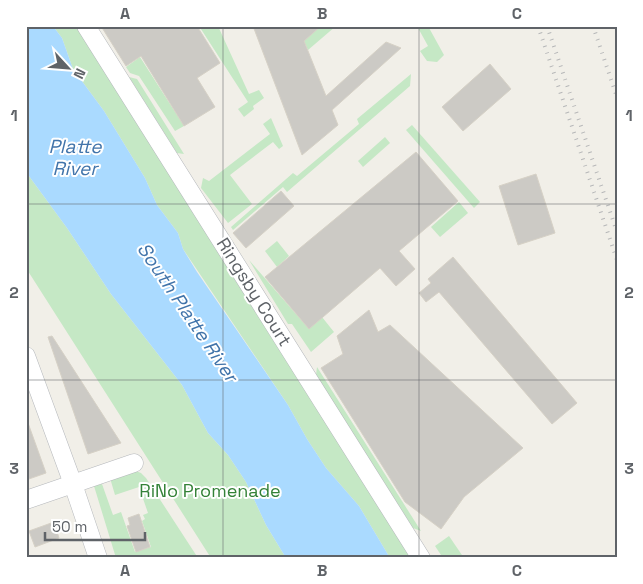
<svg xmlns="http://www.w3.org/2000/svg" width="643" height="584" font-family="'Space Grotesk',sans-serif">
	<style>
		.green { fill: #c5e8c5 }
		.water { fill: #aadaff }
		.building { fill: #cccac5; stroke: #d6d1c6 }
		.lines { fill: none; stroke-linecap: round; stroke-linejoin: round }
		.minor-casing { stroke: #b5b8bc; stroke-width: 19 }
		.minor { stroke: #fff; stroke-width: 18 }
		.rail { stroke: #b6b7b8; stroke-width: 4; stroke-dasharray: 1 6; stroke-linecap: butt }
		.grid { fill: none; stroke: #5f6368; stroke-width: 1; stroke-opacity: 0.55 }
		.labels { text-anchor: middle; stroke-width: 4; stroke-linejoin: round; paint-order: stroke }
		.street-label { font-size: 18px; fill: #5f6368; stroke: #fff }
		.park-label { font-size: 18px; fill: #348238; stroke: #fff }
		.water-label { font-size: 19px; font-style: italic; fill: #4174aa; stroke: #fff }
		.neatline { fill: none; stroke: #5f6368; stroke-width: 2 }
		.grid-label { font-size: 16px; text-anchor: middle; font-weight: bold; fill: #5f6368 }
	</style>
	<rect width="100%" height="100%" fill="#f1efe8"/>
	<g class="green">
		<path d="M53,26H77L413,558H390L359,506L326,468L307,439L288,405L183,249L178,233L157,205L145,178L104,111L73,69L62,38Z"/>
		<path d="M199,26H218L249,94L259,90L264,98L253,106L254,109L244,117L238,109L248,102Z"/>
		<path d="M321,26H336L308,50L304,41Z"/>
		<path d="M417,26H428L444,55L437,62L427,61L420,51L428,46Z"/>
		<path d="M140,57L184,126L175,131L139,76L130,73L126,67Z"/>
		<path d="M411,74L410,86L287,192L283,187L233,230L231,227L293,173L297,176L359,124L357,119Z"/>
		<path d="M129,77L137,79L184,154L177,153Z"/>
		<path d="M271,118L283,146L279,149L273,142L230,175L252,204L228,223L201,188L203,178L209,181L270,134L263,124Z"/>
		<path d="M412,125L480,202L474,208L406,130Z"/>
		<path d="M385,137L390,143L363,167L358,161Z"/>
		<path d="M26,172L67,228L111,294L182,385L208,433L228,455L246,482L266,525L286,558H211L26,268Z"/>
		<path d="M459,202L468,213L440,237L431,227Z"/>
		<path d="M277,241L289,256L277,267L265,251Z"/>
		<path d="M249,260L309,329L322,317L334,332L311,352L292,324H288Z"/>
		<path d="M317,367L421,531L413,528L316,375Z"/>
		<path d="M133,470L141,473L146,478L198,558H116L94,486L102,484L113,515L121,512L135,552L151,547L142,521L145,519L143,515L148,513L139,487L115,495L110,478Z"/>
		<path d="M449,536L464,558H443L435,546Z"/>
	</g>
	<path class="water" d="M26,26H53L62,38L73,69L104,111L145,178L157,205L178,233L183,249L197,272L288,405L307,439L326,468L359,506L390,558H286L266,525L246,482L228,455L208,433L182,385L111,294L67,228L26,172Z"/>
	<g class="building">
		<path d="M101,26H197L220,63L197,78L215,107L184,126L141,56L126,66Z"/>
		<path d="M253,26H321L304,41L326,96L386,42L401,48L332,110L338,125L302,155Z"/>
		<path d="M490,64L511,89L463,131L442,107Z"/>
		<path d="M416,152L458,201L399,251L415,269L396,286L380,268L309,329L265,277Z"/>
		<path d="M536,174L555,233L518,245L499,186Z"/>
		<path d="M281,191L294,206L246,248L233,233Z"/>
		<path d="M453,257L577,403L552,424L439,292L426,302L419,293L431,283L428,279Z"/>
		<path d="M369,310L378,332L390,325L523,448L464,497L441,529L405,502L321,368L343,354L337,336Z"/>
		<path d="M52,336L121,443L88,454L48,337Z"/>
		<path d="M26,423H28L46,473L26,480Z"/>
		<path d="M139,514L150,547L136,552L127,526L130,525L128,518Z"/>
		<path d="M54,522L59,538L35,547L29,531Z"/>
	</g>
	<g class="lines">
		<g class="minor-casing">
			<g id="minor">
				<path d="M86,26L421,558"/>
				<path d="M26,356L73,484L98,558"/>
				<path d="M26,500L134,463"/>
			</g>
		</g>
		<use href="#minor" class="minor"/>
		<g class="rail">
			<path d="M538,26L617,260"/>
			<path d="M547,26L617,232"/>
			<path d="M593,26L617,97"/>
		</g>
	</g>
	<path class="grid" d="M223,26V558M419,26V558M26,204H617M26,380H617"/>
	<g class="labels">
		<g class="street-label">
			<text transform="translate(254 292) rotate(58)" y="6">Ringsby Court</text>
		</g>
		<g class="park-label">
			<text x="210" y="497">RiNo Promenade</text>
		</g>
		<g class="water-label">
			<text x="75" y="153">Platte<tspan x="75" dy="22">River</tspan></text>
			<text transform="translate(188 312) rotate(56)" y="7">South Platte River</text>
		</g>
	</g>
	<rect width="643" height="584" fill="none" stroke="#ffffff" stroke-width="55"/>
	<g transform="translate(68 68) rotate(116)" stroke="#ffffff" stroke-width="4" paint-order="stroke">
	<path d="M0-4L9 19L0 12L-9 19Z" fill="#5f6368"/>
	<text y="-8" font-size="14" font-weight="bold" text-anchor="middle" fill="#5f6368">N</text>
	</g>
	<path d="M45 532v8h100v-8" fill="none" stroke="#5f6368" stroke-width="2.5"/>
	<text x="52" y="532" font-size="15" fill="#5f6368" stroke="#ffffff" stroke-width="4" paint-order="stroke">50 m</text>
	<rect x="28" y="28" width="588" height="528" class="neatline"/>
	<g class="grid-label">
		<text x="125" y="19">A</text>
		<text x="322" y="19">B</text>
		<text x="517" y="19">C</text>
		<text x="14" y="121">1</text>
		<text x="629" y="121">1</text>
		<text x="14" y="298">2</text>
		<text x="629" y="298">2</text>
		<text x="14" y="474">3</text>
		<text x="629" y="474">3</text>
		<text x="125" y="576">A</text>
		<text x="322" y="576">B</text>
		<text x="517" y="576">C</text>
	</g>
</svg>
